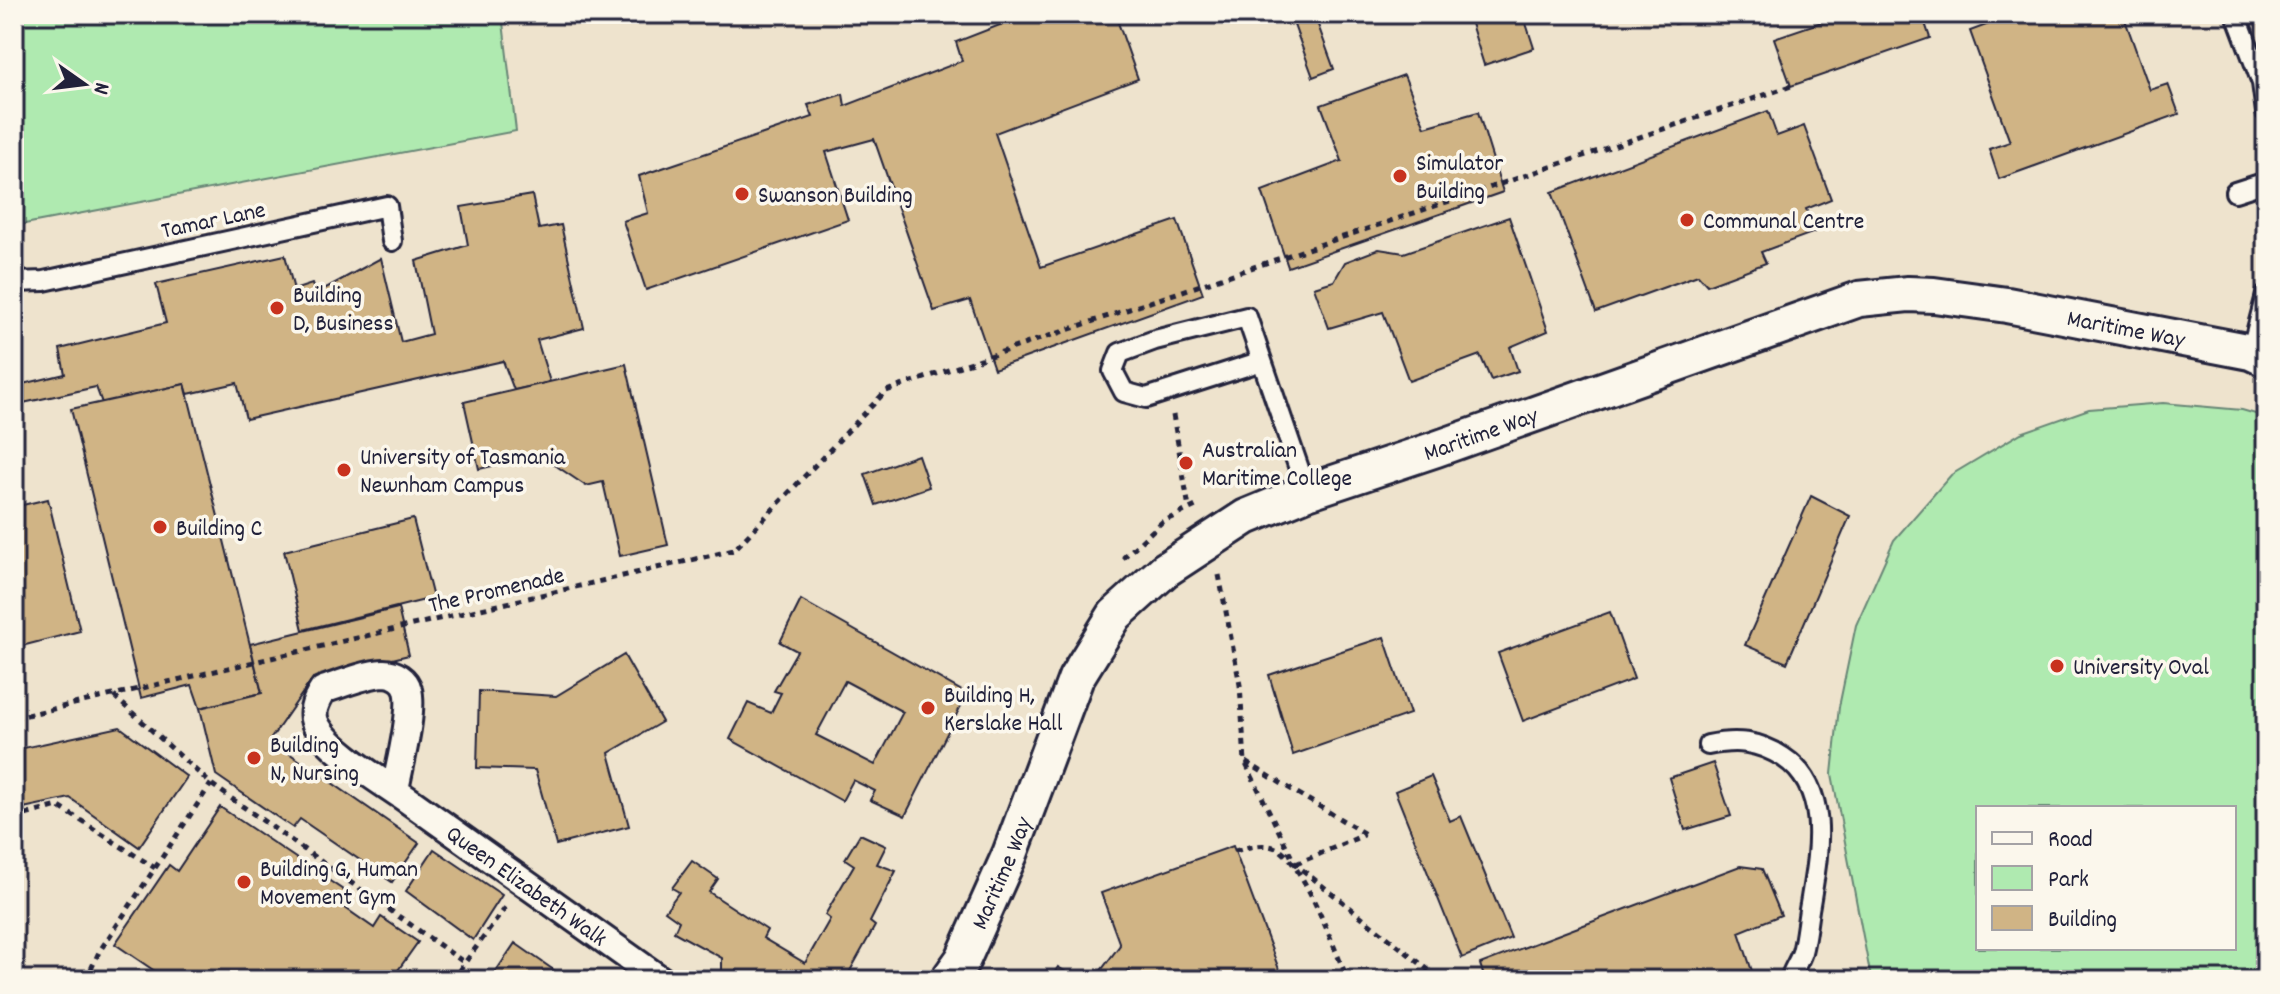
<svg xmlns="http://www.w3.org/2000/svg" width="2280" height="994" font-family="Dekko,sans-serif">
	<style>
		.built { fill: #eee3cd; fill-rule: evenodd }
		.green { fill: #afeab0; stroke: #688676; stroke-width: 2; fill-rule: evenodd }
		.building { fill: #d0b485; stroke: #22223b; stroke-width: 2; fill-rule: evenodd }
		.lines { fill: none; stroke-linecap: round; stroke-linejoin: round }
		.service-casing { stroke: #22223b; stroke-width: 24 }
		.pedestrian-casing { stroke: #22223b; stroke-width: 32 }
		.minor-casing { stroke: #22223b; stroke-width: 40 }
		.path { stroke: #22223b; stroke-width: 5; stroke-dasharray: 6 6; stroke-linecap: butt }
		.service { stroke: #fbf7ec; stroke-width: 18 }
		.pedestrian { stroke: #fbf7ec; stroke-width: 26 }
		.minor { stroke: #fbf7ec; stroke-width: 34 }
		.poi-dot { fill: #c8321e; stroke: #fbf7ec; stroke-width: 3 }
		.labels { text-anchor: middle; stroke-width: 7; stroke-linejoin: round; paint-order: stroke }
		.poi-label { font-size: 24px; fill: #22223b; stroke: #fbf7ec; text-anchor: start }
		.street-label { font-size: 24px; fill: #22223b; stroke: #fbf7ec }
	</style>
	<rect width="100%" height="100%" fill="#fbf7ec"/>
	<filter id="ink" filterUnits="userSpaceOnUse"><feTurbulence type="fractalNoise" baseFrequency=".0125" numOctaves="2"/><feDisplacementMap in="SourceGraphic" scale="16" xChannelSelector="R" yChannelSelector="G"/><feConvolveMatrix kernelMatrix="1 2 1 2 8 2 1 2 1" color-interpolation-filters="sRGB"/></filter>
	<g filter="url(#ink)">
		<path class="built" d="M14,14H2266V980H14ZM1978,808H2234V948H1978Z"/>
		<g class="green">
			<path d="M14,14H502L516,131L14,226Z"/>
			<path d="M2163,403L2242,410L2266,417V980H1873L1870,973L1832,774L1839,707L1856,625L1894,540L1951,475L2021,433L2089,409ZM1978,808H2234V948H1978Z"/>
		</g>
		<g class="building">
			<path d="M1028,14H1115L1138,79L995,133L1041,267L1177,220L1203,294L994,369L970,300L934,311L874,139L826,152L848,220L646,290L623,221L648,213L639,176L813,117L808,105L843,94L845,106L962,61L956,42Z"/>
			<path d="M1290,14H1314L1334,69L1313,77Z"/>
			<path d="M1468,14H1523L1534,48L1484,65Z"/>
			<path d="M1671,14H1704L1675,24Z"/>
			<path d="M1845,14H1922L1930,38L1791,86L1774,38Z"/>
			<path d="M2016,14H2123L2150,90L2168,84L2179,114L1999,179L1989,149L2010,142L1970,31Z"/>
			<path d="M1404,75L1425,127L1478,112L1503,192L1288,267L1262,191L1342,161L1321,105Z"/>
			<path d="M1768,111L1777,136L1804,126L1831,199L1806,209L1815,232L1761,252L1766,263L1707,285L1698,275L1596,312L1552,192Z"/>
			<path d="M532,195L539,229L561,225L584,328L537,340L550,382L514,390L503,361L246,419L237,383L188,394L185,384L102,403L96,387L14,405V386L65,374L60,349L166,323L156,284L285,255L294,290L312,284L315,294L381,258L401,342L431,334L416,261L468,245L461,207Z"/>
			<path d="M1509,217L1548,331L1510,347L1518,371L1491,380L1480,355L1409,381L1383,312L1329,328L1314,287L1334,281L1345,262L1379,249L1404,253Z"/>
			<path d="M626,364L668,545L620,556L603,482L586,486L540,455L479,469L464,402Z"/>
			<path d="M185,384L262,693L200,708L192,685L141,698L71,409Z"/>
			<path d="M918,455L929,487L876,505L865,474Z"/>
			<path d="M1811,496L1850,516L1787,663L1745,645Z"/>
			<path d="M48,499L80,631L14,648V507Z"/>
			<path d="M413,519L433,598L303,630L284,551Z"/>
			<path d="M801,600L967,694L905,816L870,800L875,791L853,780L842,801L730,739L748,703L771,713L781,693L774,691L797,651L780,642ZM845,681L903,712L875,765L816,735Z"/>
			<path d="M398,608L409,655L313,678L270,740L419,843L392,882L300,819L293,828L216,775L200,708L262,693L250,644Z"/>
			<path d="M1610,612L1634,679L1523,721L1498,653Z"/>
			<path d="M1384,637L1410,714L1293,755L1269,675Z"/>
			<path d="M624,655L662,722L609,753L629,826L556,845L535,770L477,768L479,691L556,696Z"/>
			<path d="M120,727L187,777L139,847L70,798L14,810V750Z"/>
			<path d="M1713,763L1731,816L1685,830L1669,778Z"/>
			<path d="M1431,776L1450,821L1461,816L1511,938L1462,958L1395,791Z"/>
			<path d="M220,807L349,894L341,905L374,928L381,917L418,942L391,980H168L115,944L169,865L177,871Z"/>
			<path d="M860,834L886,846L877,864L896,871L870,922L875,926L845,980H738L722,972V958L674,932L679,921L665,911L679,892L672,888L692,861L718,879L709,892L767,930L763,938L805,963L830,919L825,915L854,865L845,859Z"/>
			<path d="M1233,846L1283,980H1133L1129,969L1122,980H1094L1120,945L1101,893Z"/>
			<path d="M434,849L502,895L473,940L406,891Z"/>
			<path d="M1740,866L1762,869L1781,915L1739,932L1755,980H1485L1480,964Z"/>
			<path d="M515,943L568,980H490Z"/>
			<path d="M1058,967L1079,980H1050Z"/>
		</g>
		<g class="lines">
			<g class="service-casing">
				<g id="service">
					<path d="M2236,14L2262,83L2266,112"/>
					<path d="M2235,192L2266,182"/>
					<path d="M14,282L44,281L387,206L392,241"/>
					<path d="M2251,352L2266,295"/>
					<path d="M1262,361L1146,398L1124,392L1113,371L1120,353L1155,340L1247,317L1307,492"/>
					<path d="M1708,745C1736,739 1758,741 1783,757C1832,789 1818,855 1810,904C1807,920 1806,937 1802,952C1799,962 1792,970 1790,980"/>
				</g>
			</g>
			<g class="pedestrian-casing">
				<g id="pedestrian">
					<path id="s1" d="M395,790C399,767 414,711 408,690C406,680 395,673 384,673C365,674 341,684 323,690C315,702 309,715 318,728C333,753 383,782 408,800C492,860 576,920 661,980"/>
				</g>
			</g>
			<g class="minor-casing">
				<g id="minor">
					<path id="s2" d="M948,980L963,959L1010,854L1076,678L1115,615L1165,570L1246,517L1307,492L1436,449L1859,299L1908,294L1934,295L2007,305L2251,352L2266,359"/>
				</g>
			</g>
			<g class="path">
				<path d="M1173,415L1189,508"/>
				<path d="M1123,558L1162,522L1198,505"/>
				<path d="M1219,575L1240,685L1245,762L1295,864L1440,979"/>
				<path d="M114,696L211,784L465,963"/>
				<path d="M14,718L734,550L886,391L1791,86"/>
				<path d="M1246,762L1365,834"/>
				<path d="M14,818L58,806L155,868"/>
				<path d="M1235,851C1249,847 1264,842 1278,849C1303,862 1335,951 1348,980"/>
				<path d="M1296,864L1364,835"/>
				<path d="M86,980L99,952L211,784"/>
				<path d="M452,980L506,907"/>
			</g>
			<use href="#service" class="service"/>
			<use href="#pedestrian" class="pedestrian"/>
			<use href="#minor" class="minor"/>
		</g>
	</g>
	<g class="poi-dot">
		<circle cx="1400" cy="176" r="8"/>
		<circle cx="742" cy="194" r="8"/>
		<circle cx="1687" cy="220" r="8"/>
		<circle cx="277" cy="308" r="8"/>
		<circle cx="1186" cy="463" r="8"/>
		<circle cx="344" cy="470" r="8"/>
		<circle cx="160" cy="527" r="8"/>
		<circle cx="2057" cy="666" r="8"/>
		<circle cx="928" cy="708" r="8"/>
		<circle cx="254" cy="758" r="8"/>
		<circle cx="244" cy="882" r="8"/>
	</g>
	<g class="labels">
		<g class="poi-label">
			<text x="1416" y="170">Simulator<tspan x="1416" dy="28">Building</tspan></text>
			<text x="758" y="202">Swanson Building</text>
			<text x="1703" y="228">Communal Centre</text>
			<text x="293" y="302">Building<tspan x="293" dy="28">D, Business</tspan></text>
			<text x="1202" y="457">Australian<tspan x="1202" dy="28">Maritime College</tspan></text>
			<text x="360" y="464">University of Tasmania<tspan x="360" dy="28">Newnham Campus</tspan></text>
			<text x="176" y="535">Building C</text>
			<text x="2073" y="674">University Oval</text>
			<text x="944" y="702">Building H,<tspan x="944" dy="28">Kerslake Hall</tspan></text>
			<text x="270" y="752">Building<tspan x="270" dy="28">N, Nursing</tspan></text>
			<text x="260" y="876">Building G, Human<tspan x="260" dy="28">Movement Gym</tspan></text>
		</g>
		<g class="street-label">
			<text transform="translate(213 219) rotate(-12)" y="8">Tamar Lane</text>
			<text dy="8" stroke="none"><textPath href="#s2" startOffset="1488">Maritime Way</textPath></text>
			<text dy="8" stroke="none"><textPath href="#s2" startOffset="816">Maritime Way</textPath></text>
			<text transform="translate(496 589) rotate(-13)" y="8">The Promenade</text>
			<text dy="8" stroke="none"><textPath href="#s2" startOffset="120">Maritime Way</textPath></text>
			<text dy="8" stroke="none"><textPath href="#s1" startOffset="500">Queen Elizabeth Walk</textPath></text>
		</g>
	</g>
	<rect width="2280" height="994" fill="none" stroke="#fbf7ec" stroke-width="48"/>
	<rect x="24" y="24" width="2232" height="946" fill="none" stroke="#22223b" stroke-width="3" filter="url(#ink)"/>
	<rect x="1976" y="806" width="260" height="144" fill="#fbf7ec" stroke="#a4a2a5" stroke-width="2"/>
	<rect x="1992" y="832" width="40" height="12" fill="#fbf7ec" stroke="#a4a2a5" stroke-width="2"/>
	<text x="2048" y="846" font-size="24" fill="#22223b">Road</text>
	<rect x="1992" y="866" width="40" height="24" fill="#afeab0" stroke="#a4a2a5" stroke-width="2"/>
	<text x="2048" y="886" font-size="24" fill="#22223b">Park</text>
	<rect x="1992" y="906" width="40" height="24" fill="#d0b485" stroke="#a4a2a5" stroke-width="2"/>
	<text x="2048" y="926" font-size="24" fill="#22223b">Building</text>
	<g transform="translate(84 84) rotate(104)" stroke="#fbf7ec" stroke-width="6" paint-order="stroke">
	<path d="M0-6L14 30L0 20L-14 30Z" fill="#22223b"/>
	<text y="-12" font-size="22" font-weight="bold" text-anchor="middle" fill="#22223b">N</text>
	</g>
</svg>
